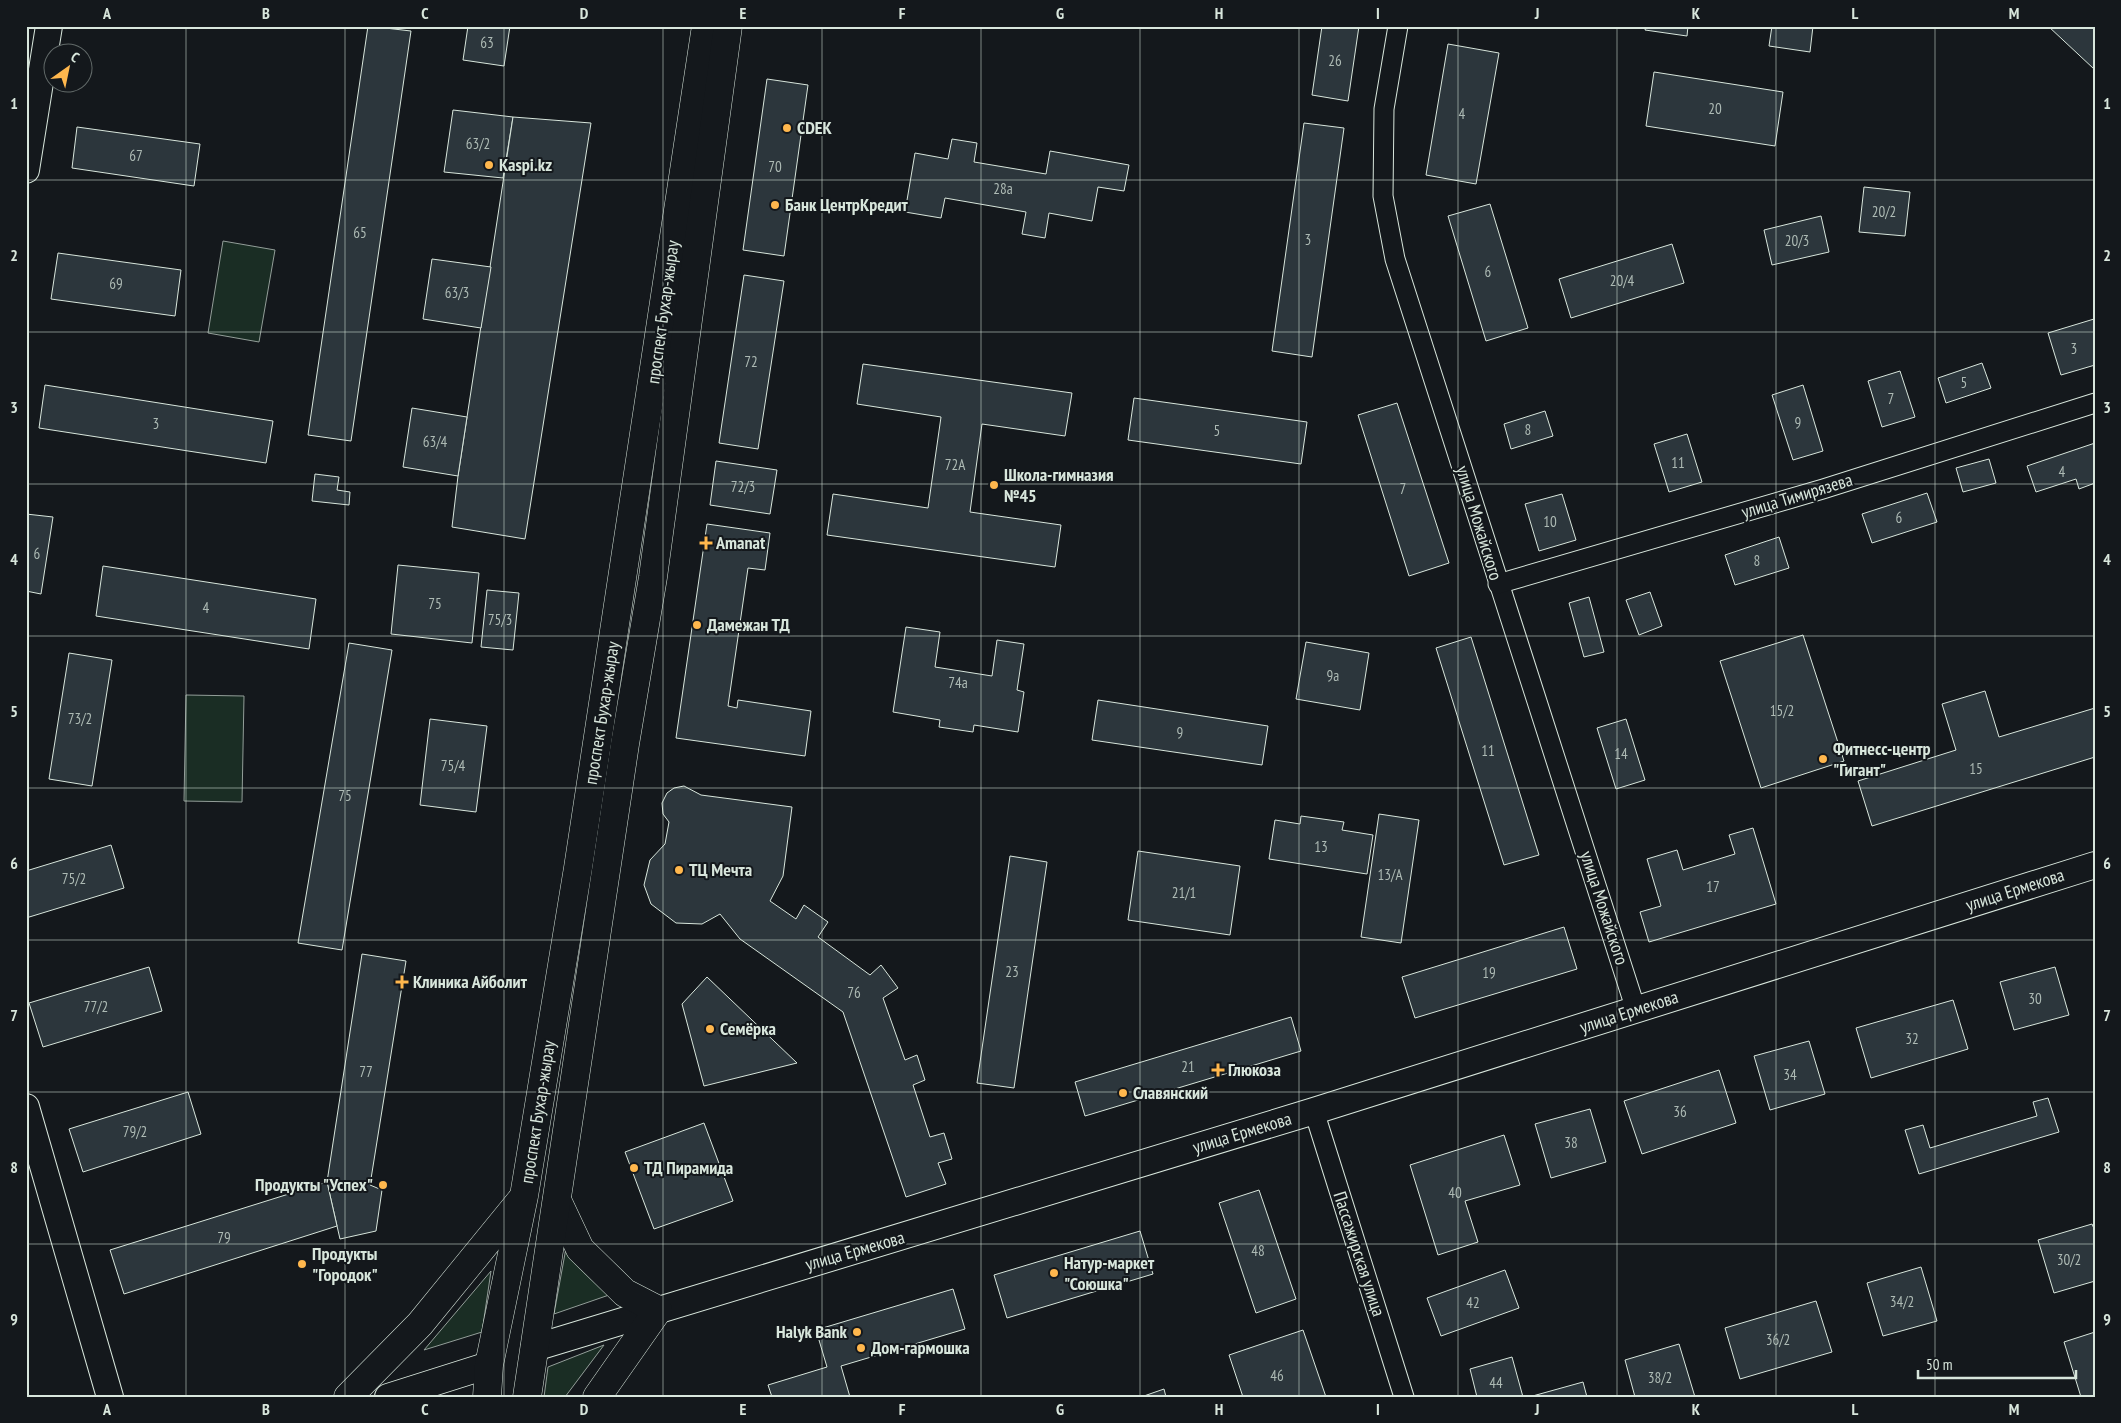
<svg xmlns="http://www.w3.org/2000/svg" width="2121" height="1423" font-family="'PT Sans Narrow',sans-serif">
	<style>
		.green { fill: #1a2d24; stroke: #939e99 }
		.building { fill: #2c363c; stroke: #d8e6dc }
		.lines { fill: none; stroke-linecap: round; stroke-linejoin: round }
		.minor-casing { stroke: #d8e6dc; stroke-width: 21 }
		.secondary-casing { stroke: #d8e6dc; stroke-width: 28 }
		.primary-casing { stroke: #d8e6dc; stroke-width: 29 }
		.minor { stroke: #14181c; stroke-width: 19 }
		.secondary { stroke: #14181c; stroke-width: 26 }
		.primary { stroke: #14181c; stroke-width: 28 }
		.grid { fill: none; stroke: #d8e6dc; stroke-width: 1; stroke-opacity: 0.55 }
		.poi-dot { fill: #ffb74d; stroke: #14181c; stroke-width: 2 }
		.labels { text-anchor: middle; stroke-width: 4; stroke-linejoin: round; paint-order: stroke }
		.number-label { font-size: 15px; fill: #adbab4 }
		.poi-label { font-size: 18px; font-weight: bold; fill: #d8e6dc; stroke: #14181c; text-anchor: start }
		.street-label { font-size: 18px; fill: #d8e6dc; stroke: #14181c }
		.neatline { fill: none; stroke: #d8e6dc; stroke-width: 2 }
		.grid-label { font-size: 16px; text-anchor: middle; font-weight: bold; fill: #d8e6dc }
	</style>
	<rect width="100%" height="100%" fill="#14181c"/>
	<g class="green">
		<path d="M223,241L275,250L259,342L208,333Z"/>
		<path d="M186,695L244,696L242,802L184,801Z"/>
		<path d="M566,1248L609,1295L554,1314Z"/>
		<path d="M491,1271L482,1332L424,1350Z"/>
		<path d="M604,1345L565,1397H544L548,1367Z"/>
	</g>
	<g class="building">
		<path d="M368,26L411,31L351,441L308,435Z"/>
		<path d="M468,26H510L504,66L463,60Z"/>
		<path d="M1322,26H1359L1348,101L1312,95Z"/>
		<path d="M1646,26H1688L1687,36L1645,30Z"/>
		<path d="M1772,26H1813L1810,52L1769,46Z"/>
		<path d="M2048,26H2095V67L2094,69Z"/>
		<path d="M1448,44L1499,53L1476,184L1426,175Z"/>
		<path d="M1654,72L1783,92L1775,146L1646,126Z"/>
		<path d="M767,79L808,85L784,256L743,250Z"/>
		<path d="M453,110L513,117L503,178L444,172Z"/>
		<path d="M513,117L591,123L525,539L452,527L458,476Z"/>
		<path d="M1304,123L1344,128L1312,357L1272,351Z"/>
		<path d="M77,127L200,144L194,186L72,168Z"/>
		<path d="M952,139L977,143L974,162L1046,174L1050,151L1129,165L1124,191L1098,187L1092,221L1049,213L1045,238L1022,234L1026,212L945,198L941,218L905,212L915,153L948,159Z"/>
		<path d="M1864,187L1910,192L1905,236L1859,232Z"/>
		<path d="M1490,204L1528,328L1486,341L1448,216Z"/>
		<path d="M1821,216L1829,252L1772,265L1764,230Z"/>
		<path d="M1672,244L1684,283L1571,318L1559,279Z"/>
		<path d="M58,253L181,270L175,316L51,299Z"/>
		<path d="M432,259L491,267L481,328L423,319Z"/>
		<path d="M744,275L784,281L758,449L719,443Z"/>
		<path d="M2094,319L2095,365L2061,375L2048,333Z"/>
		<path d="M1982,363L1991,388L1946,403L1938,378Z"/>
		<path d="M863,364L1072,393L1065,436L982,424L970,512L1061,525L1055,567L827,535L833,494L928,508L941,417L857,404Z"/>
		<path d="M1900,371L1915,417L1882,427L1868,381Z"/>
		<path d="M45,385L273,421L266,463L39,428Z"/>
		<path d="M1803,385L1823,451L1793,460L1772,395Z"/>
		<path d="M1134,398L1307,422L1301,464L1128,440Z"/>
		<path d="M1397,403L1449,563L1409,576L1358,415Z"/>
		<path d="M412,408L467,417L458,476L403,467Z"/>
		<path d="M1545,411L1553,436L1511,449L1504,424Z"/>
		<path d="M1687,434L1702,482L1669,492L1654,444Z"/>
		<path d="M2095,443V483L2079,489L2076,479L2036,492L2027,466Z"/>
		<path d="M1989,459L1996,483L1963,492L1956,468Z"/>
		<path d="M716,461L777,470L770,514L710,505Z"/>
		<path d="M315,474L339,477L337,490L350,492L349,505L312,501Z"/>
		<path d="M1927,493L1937,522L1872,543L1862,514Z"/>
		<path d="M1562,494L1576,540L1539,551L1525,504Z"/>
		<path d="M26,514L53,517L41,594L26,591Z"/>
		<path d="M707,524L770,533L765,570L748,568L728,706L737,708L738,700L811,711L805,756L676,738Z"/>
		<path d="M1779,537L1789,568L1735,585L1725,555Z"/>
		<path d="M398,565L479,573L472,643L391,634Z"/>
		<path d="M103,566L316,599L309,649L96,616Z"/>
		<path d="M487,590L519,593L513,650L481,647Z"/>
		<path d="M1650,592L1662,626L1639,635L1626,600Z"/>
		<path d="M1589,597L1604,652L1584,657L1569,603Z"/>
		<path d="M906,627L940,632L935,667L992,676L997,640L1024,644L1017,690L1024,692L1018,732L974,725L973,732L939,727L940,720L893,712Z"/>
		<path d="M1803,635L1844,761L1761,788L1720,661Z"/>
		<path d="M1471,637L1539,855L1504,865L1436,648Z"/>
		<path d="M1306,642L1369,653L1360,710L1296,699Z"/>
		<path d="M349,643L392,650L342,950L298,943Z"/>
		<path d="M69,653L112,660L92,786L49,779Z"/>
		<path d="M1985,691L1999,737L2095,708V757L1872,826L1858,781L1956,750L1942,704Z"/>
		<path d="M1098,700L1268,726L1262,765L1092,740Z"/>
		<path d="M430,719L487,726L476,812L420,805Z"/>
		<path d="M1626,719L1645,780L1616,789L1597,728Z"/>
		<path d="M684,786L701,795L792,807L783,876L770,901L796,919L804,905L828,922L818,937L870,975L881,965L898,988L883,998L905,1060L917,1055L925,1080L913,1085L930,1137L944,1133L952,1159L938,1163L946,1184L906,1197L843,1012L740,939L720,914L702,924L676,923L651,904L644,885L650,860L665,844L669,822L663,814L662,803L667,793L674,788Z"/>
		<path d="M1379,814L1419,820L1401,943L1361,937Z"/>
		<path d="M1301,816L1344,822L1342,830L1373,835L1367,874L1269,859L1275,820L1300,824Z"/>
		<path d="M1753,828L1776,904L1649,942L1640,912L1661,906L1647,859L1677,850L1683,870L1735,854L1729,835Z"/>
		<path d="M111,845L124,888L26,918V871Z"/>
		<path d="M1138,851L1240,866L1230,935L1128,920Z"/>
		<path d="M1010,856L1047,862L1014,1088L977,1083Z"/>
		<path d="M1564,927L1577,969L1415,1018L1402,977Z"/>
		<path d="M362,954L406,961L370,1185L382,1190L376,1231L340,1239L327,1182Z"/>
		<path d="M149,967L162,1011L43,1047L29,1003Z"/>
		<path d="M2055,967L2069,1015L2014,1030L2000,982Z"/>
		<path d="M707,977L797,1063L704,1086L682,1004Z"/>
		<path d="M1953,1000L1968,1049L1871,1078L1856,1028Z"/>
		<path d="M1291,1017L1301,1051L1085,1116L1075,1082Z"/>
		<path d="M1809,1041L1825,1094L1770,1110L1754,1056Z"/>
		<path d="M1719,1070L1736,1123L1642,1154L1624,1101Z"/>
		<path d="M188,1092L201,1134L83,1172L69,1129Z"/>
		<path d="M2048,1098L2059,1132L1919,1174L1905,1130L1923,1125L1930,1148L2037,1116L2033,1102Z"/>
		<path d="M1590,1109L1606,1162L1551,1178L1535,1124Z"/>
		<path d="M704,1123L733,1201L654,1229L625,1152Z"/>
		<path d="M1504,1135L1520,1185L1465,1201L1478,1242L1438,1255L1410,1165Z"/>
		<path d="M327,1182L337,1226L124,1294L110,1250Z"/>
		<path d="M1259,1190L1296,1299L1256,1313L1219,1203Z"/>
		<path d="M2092,1224L2095,1231V1281L2054,1293L2038,1240Z"/>
		<path d="M1140,1231L1153,1274L1007,1318L994,1275Z"/>
		<path d="M1921,1267L1937,1321L1883,1336L1867,1283Z"/>
		<path d="M1505,1270L1519,1308L1441,1336L1427,1298Z"/>
		<path d="M953,1289L965,1329L841,1366L850,1397H772L768,1385L827,1367L816,1330Z"/>
		<path d="M1816,1301L1832,1352L1740,1379L1725,1328Z"/>
		<path d="M1303,1330L1326,1397H1243L1229,1355Z"/>
		<path d="M2095,1332V1397H2081L2064,1342Z"/>
		<path d="M1679,1344L1695,1397H1635L1625,1360Z"/>
		<path d="M1512,1357L1523,1397H1477L1470,1369Z"/>
		<path d="M1583,1382L1587,1397H1529Z"/>
		<path d="M1164,1389L1166,1397H1141Z"/>
	</g>
	<g class="lines">
		<g class="minor-casing">
			<g id="minor">
				<path d="M1398,26L1384,109L1383,196L1395,259L1636,1010"/>
				<path d="M1498,584L1823,489L2095,403"/>
				<path d="M1314,1111L1404,1397"/>
			</g>
		</g>
		<g class="secondary-casing">
			<g id="secondary">
				<path d="M26,170L49,26"/>
				<path d="M26,1107L110,1397"/>
				<path d="M534,1348L1314,1111L2095,865"/>
				<path d="M388,1397L489,1365"/>
			</g>
		</g>
		<g class="primary-casing">
			<g id="primary">
				<path d="M557,1200L580,1249L625,1293L658,1310L597,1397"/>
				<path d="M348,1397L420,1324L522,1199"/>
				<path d="M487,1397L489,1365L524,1196L578,868L706,26"/>
				<path d="M527,1397L625,744L653,577L728,26"/>
			</g>
		</g>
		<use href="#minor" class="minor"/>
		<use href="#secondary" class="secondary"/>
		<use href="#primary" class="primary"/>
	</g>
	<path class="grid" d="M186,26V1397M345,26V1397M504,26V1397M663,26V1397M822,26V1397M981,26V1397M1140,26V1397M1299,26V1397M1458,26V1397M1617,26V1397M1776,26V1397M1935,26V1397M26,180H2095M26,332H2095M26,484H2095M26,636H2095M26,788H2095M26,940H2095M26,1092H2095M26,1244H2095"/>
	<g class="poi-dot">
		<circle cx="787" cy="128" r="5"/>
		<circle cx="489" cy="165" r="5"/>
		<circle cx="775" cy="205" r="5"/>
		<circle cx="994" cy="485" r="5"/>
		<path d="M703.5 535.5h5v5h5v5h-5v5h-5v-5h-5v-5h5z"/>
		<circle cx="697" cy="625" r="5"/>
		<circle cx="1823" cy="759" r="5"/>
		<circle cx="679" cy="870" r="5"/>
		<path d="M399.5 974.5h5v5h5v5h-5v5h-5v-5h-5v-5h5z"/>
		<circle cx="710" cy="1029" r="5"/>
		<path d="M1215.5 1062.5h5v5h5v5h-5v5h-5v-5h-5v-5h5z"/>
		<circle cx="1123" cy="1093" r="5"/>
		<circle cx="634" cy="1168" r="5"/>
		<circle cx="383" cy="1185" r="5"/>
		<circle cx="302" cy="1264" r="5"/>
		<circle cx="1054" cy="1273" r="5"/>
		<circle cx="857" cy="1332" r="5"/>
		<circle cx="861" cy="1348" r="5"/>
	</g>
	<g class="labels">
		<g class="number-label">
			<text x="487" y="48">63</text>
			<text x="1335" y="66">26</text>
			<text x="1715" y="114">20</text>
			<text x="1462" y="119">4</text>
			<text x="478" y="149">63/2</text>
			<text x="136" y="161">67</text>
			<text x="775" y="172">70</text>
			<text x="1003" y="194">28а</text>
			<text x="1884" y="217">20/2</text>
			<text x="360" y="238">65</text>
			<text x="1308" y="245">3</text>
			<text x="1797" y="246">20/3</text>
			<text x="1488" y="277">6</text>
			<text x="1622" y="286">20/4</text>
			<text x="116" y="289">69</text>
			<text x="457" y="298">63/3</text>
			<text x="2074" y="354">3</text>
			<text x="751" y="367">72</text>
			<text x="1964" y="388">5</text>
			<text x="1891" y="404">7</text>
			<text x="1798" y="428">9</text>
			<text x="156" y="429">3</text>
			<text x="1528" y="435">8</text>
			<text x="1217" y="436">5</text>
			<text x="435" y="447">63/4</text>
			<text x="1678" y="468">11</text>
			<text x="955" y="470">72А</text>
			<text x="2062" y="477">4</text>
			<text x="743" y="492">72/3</text>
			<text x="1403" y="494">7</text>
			<text x="1899" y="523">6</text>
			<text x="1550" y="527">10</text>
			<text x="37" y="559">6</text>
			<text x="1757" y="566">8</text>
			<text x="435" y="609">75</text>
			<text x="206" y="613">4</text>
			<text x="500" y="625">75/3</text>
			<text x="1333" y="681">9а</text>
			<text x="958" y="688">74а</text>
			<text x="1782" y="716">15/2</text>
			<text x="80" y="724">73/2</text>
			<text x="1180" y="738">9</text>
			<text x="1488" y="756">11</text>
			<text x="1621" y="759">14</text>
			<text x="453" y="771">75/4</text>
			<text x="1976" y="774">15</text>
			<text x="345" y="801">75</text>
			<text x="1321" y="852">13</text>
			<text x="1390" y="880">13/А</text>
			<text x="74" y="884">75/2</text>
			<text x="1713" y="892">17</text>
			<text x="1184" y="898">21/1</text>
			<text x="1012" y="977">23</text>
			<text x="1489" y="978">19</text>
			<text x="854" y="998">76</text>
			<text x="2035" y="1004">30</text>
			<text x="96" y="1012">77/2</text>
			<text x="1912" y="1044">32</text>
			<text x="1188" y="1072">21</text>
			<text x="366" y="1077">77</text>
			<text x="1790" y="1080">34</text>
			<text x="1680" y="1117">36</text>
			<text x="135" y="1137">79/2</text>
			<text x="1571" y="1148">38</text>
			<text x="1455" y="1198">40</text>
			<text x="224" y="1243">79</text>
			<text x="1258" y="1256">48</text>
			<text x="2069" y="1265">30/2</text>
			<text x="1902" y="1307">34/2</text>
			<text x="1473" y="1308">42</text>
			<text x="1778" y="1345">36/2</text>
			<text x="1277" y="1381">46</text>
			<text x="1660" y="1383">38/2</text>
			<text x="1496" y="1388">44</text>
		</g>
		<g class="poi-label">
			<text x="797" y="134">CDEK</text>
			<text x="499" y="171">Kaspi.kz</text>
			<text x="785" y="211">Банк ЦентрКредит</text>
			<text x="1004" y="481">Школа-гимназия<tspan x="1004" dy="21">№45</tspan></text>
			<text x="716" y="549">Amanat</text>
			<text x="707" y="631">Дамежан ТД</text>
			<text x="1833" y="755">Фитнесс-центр<tspan x="1833" dy="21">"Гигант"</tspan></text>
			<text x="689" y="876">ТЦ Мечта</text>
			<text x="413" y="988">Клиника Айболит</text>
			<text x="720" y="1035">Семёрка</text>
			<text x="1228" y="1076">Глюкоза</text>
			<text x="1133" y="1099">Славянский</text>
			<text x="644" y="1174">ТД Пирамида</text>
			<text x="373" y="1191" text-anchor="end">Продукты "Успех"</text>
			<text x="312" y="1260">Продукты<tspan x="312" dy="21">"Городок"</tspan></text>
			<text x="1064" y="1269">Натур-маркет<tspan x="1064" dy="21">"Союшка"</tspan></text>
			<text x="847" y="1338" text-anchor="end">Halyk Bank</text>
			<text x="871" y="1354">Дом-гармошка</text>
		</g>
		<g class="street-label">
			<text transform="translate(663 312) rotate(-82)" y="6">проспект Бухар-жырау</text>
			<text transform="translate(1797 496) rotate(-17)" y="6">улица Тимирязева</text>
			<text transform="translate(1479 523) rotate(73)" y="6">улица Можайского</text>
			<text transform="translate(602 713) rotate(-81)" y="6">проспект Бухар-жырау</text>
			<text transform="translate(2015 890) rotate(-18)" y="6">улица Ермекова</text>
			<text transform="translate(1604 908) rotate(72)" y="6">улица Можайского</text>
			<text transform="translate(1629 1012) rotate(-18)" y="6">улица Ермекова</text>
			<text transform="translate(538 1112) rotate(-81)" y="6">проспект Бухар-жырау</text>
			<text transform="translate(1242 1133) rotate(-17)" y="6">улица Ермекова</text>
			<text transform="translate(855 1251) rotate(-16)" y="6">улица Ермекова</text>
			<text transform="translate(1359 1254) rotate(72)" y="6">Пассажирская улица</text>
		</g>
	</g>
	<rect width="2121" height="1423" fill="none" stroke="#14181c" stroke-width="55"/>
	<g transform="translate(68 68) rotate(33)"><circle r="24" fill="#14181c" stroke="#626a69"/>
	<path d="M0-4L9 19L0 12L-9 19Z" fill="#ffb74d"/>
	<text y="-8" font-size="14" font-weight="bold" text-anchor="middle" fill="#d8e6dc">С</text>
	</g>
	<path d="M1918 1370v8h158v-8" fill="none" stroke="#d8e6dc" stroke-width="2.5"/>
	<text x="1926" y="1370" font-size="15" fill="#d8e6dc" stroke="#14181c" stroke-width="4" paint-order="stroke">50 m</text>
	<rect x="28" y="28" width="2066" height="1368" class="neatline"/>
	<g class="grid-label">
		<text x="107" y="19">A</text>
		<text x="266" y="19">B</text>
		<text x="425" y="19">C</text>
		<text x="584" y="19">D</text>
		<text x="743" y="19">E</text>
		<text x="902" y="19">F</text>
		<text x="1060" y="19">G</text>
		<text x="1219" y="19">H</text>
		<text x="1378" y="19">I</text>
		<text x="1537" y="19">J</text>
		<text x="1696" y="19">K</text>
		<text x="1855" y="19">L</text>
		<text x="2014" y="19">M</text>
		<text x="14" y="109">1</text>
		<text x="2107" y="109">1</text>
		<text x="14" y="261">2</text>
		<text x="2107" y="261">2</text>
		<text x="14" y="413">3</text>
		<text x="2107" y="413">3</text>
		<text x="14" y="565">4</text>
		<text x="2107" y="565">4</text>
		<text x="14" y="717">5</text>
		<text x="2107" y="717">5</text>
		<text x="14" y="869">6</text>
		<text x="2107" y="869">6</text>
		<text x="14" y="1021">7</text>
		<text x="2107" y="1021">7</text>
		<text x="14" y="1173">8</text>
		<text x="2107" y="1173">8</text>
		<text x="14" y="1325">9</text>
		<text x="2107" y="1325">9</text>
		<text x="107" y="1415">A</text>
		<text x="266" y="1415">B</text>
		<text x="425" y="1415">C</text>
		<text x="584" y="1415">D</text>
		<text x="743" y="1415">E</text>
		<text x="902" y="1415">F</text>
		<text x="1060" y="1415">G</text>
		<text x="1219" y="1415">H</text>
		<text x="1378" y="1415">I</text>
		<text x="1537" y="1415">J</text>
		<text x="1696" y="1415">K</text>
		<text x="1855" y="1415">L</text>
		<text x="2014" y="1415">M</text>
	</g>
</svg>
